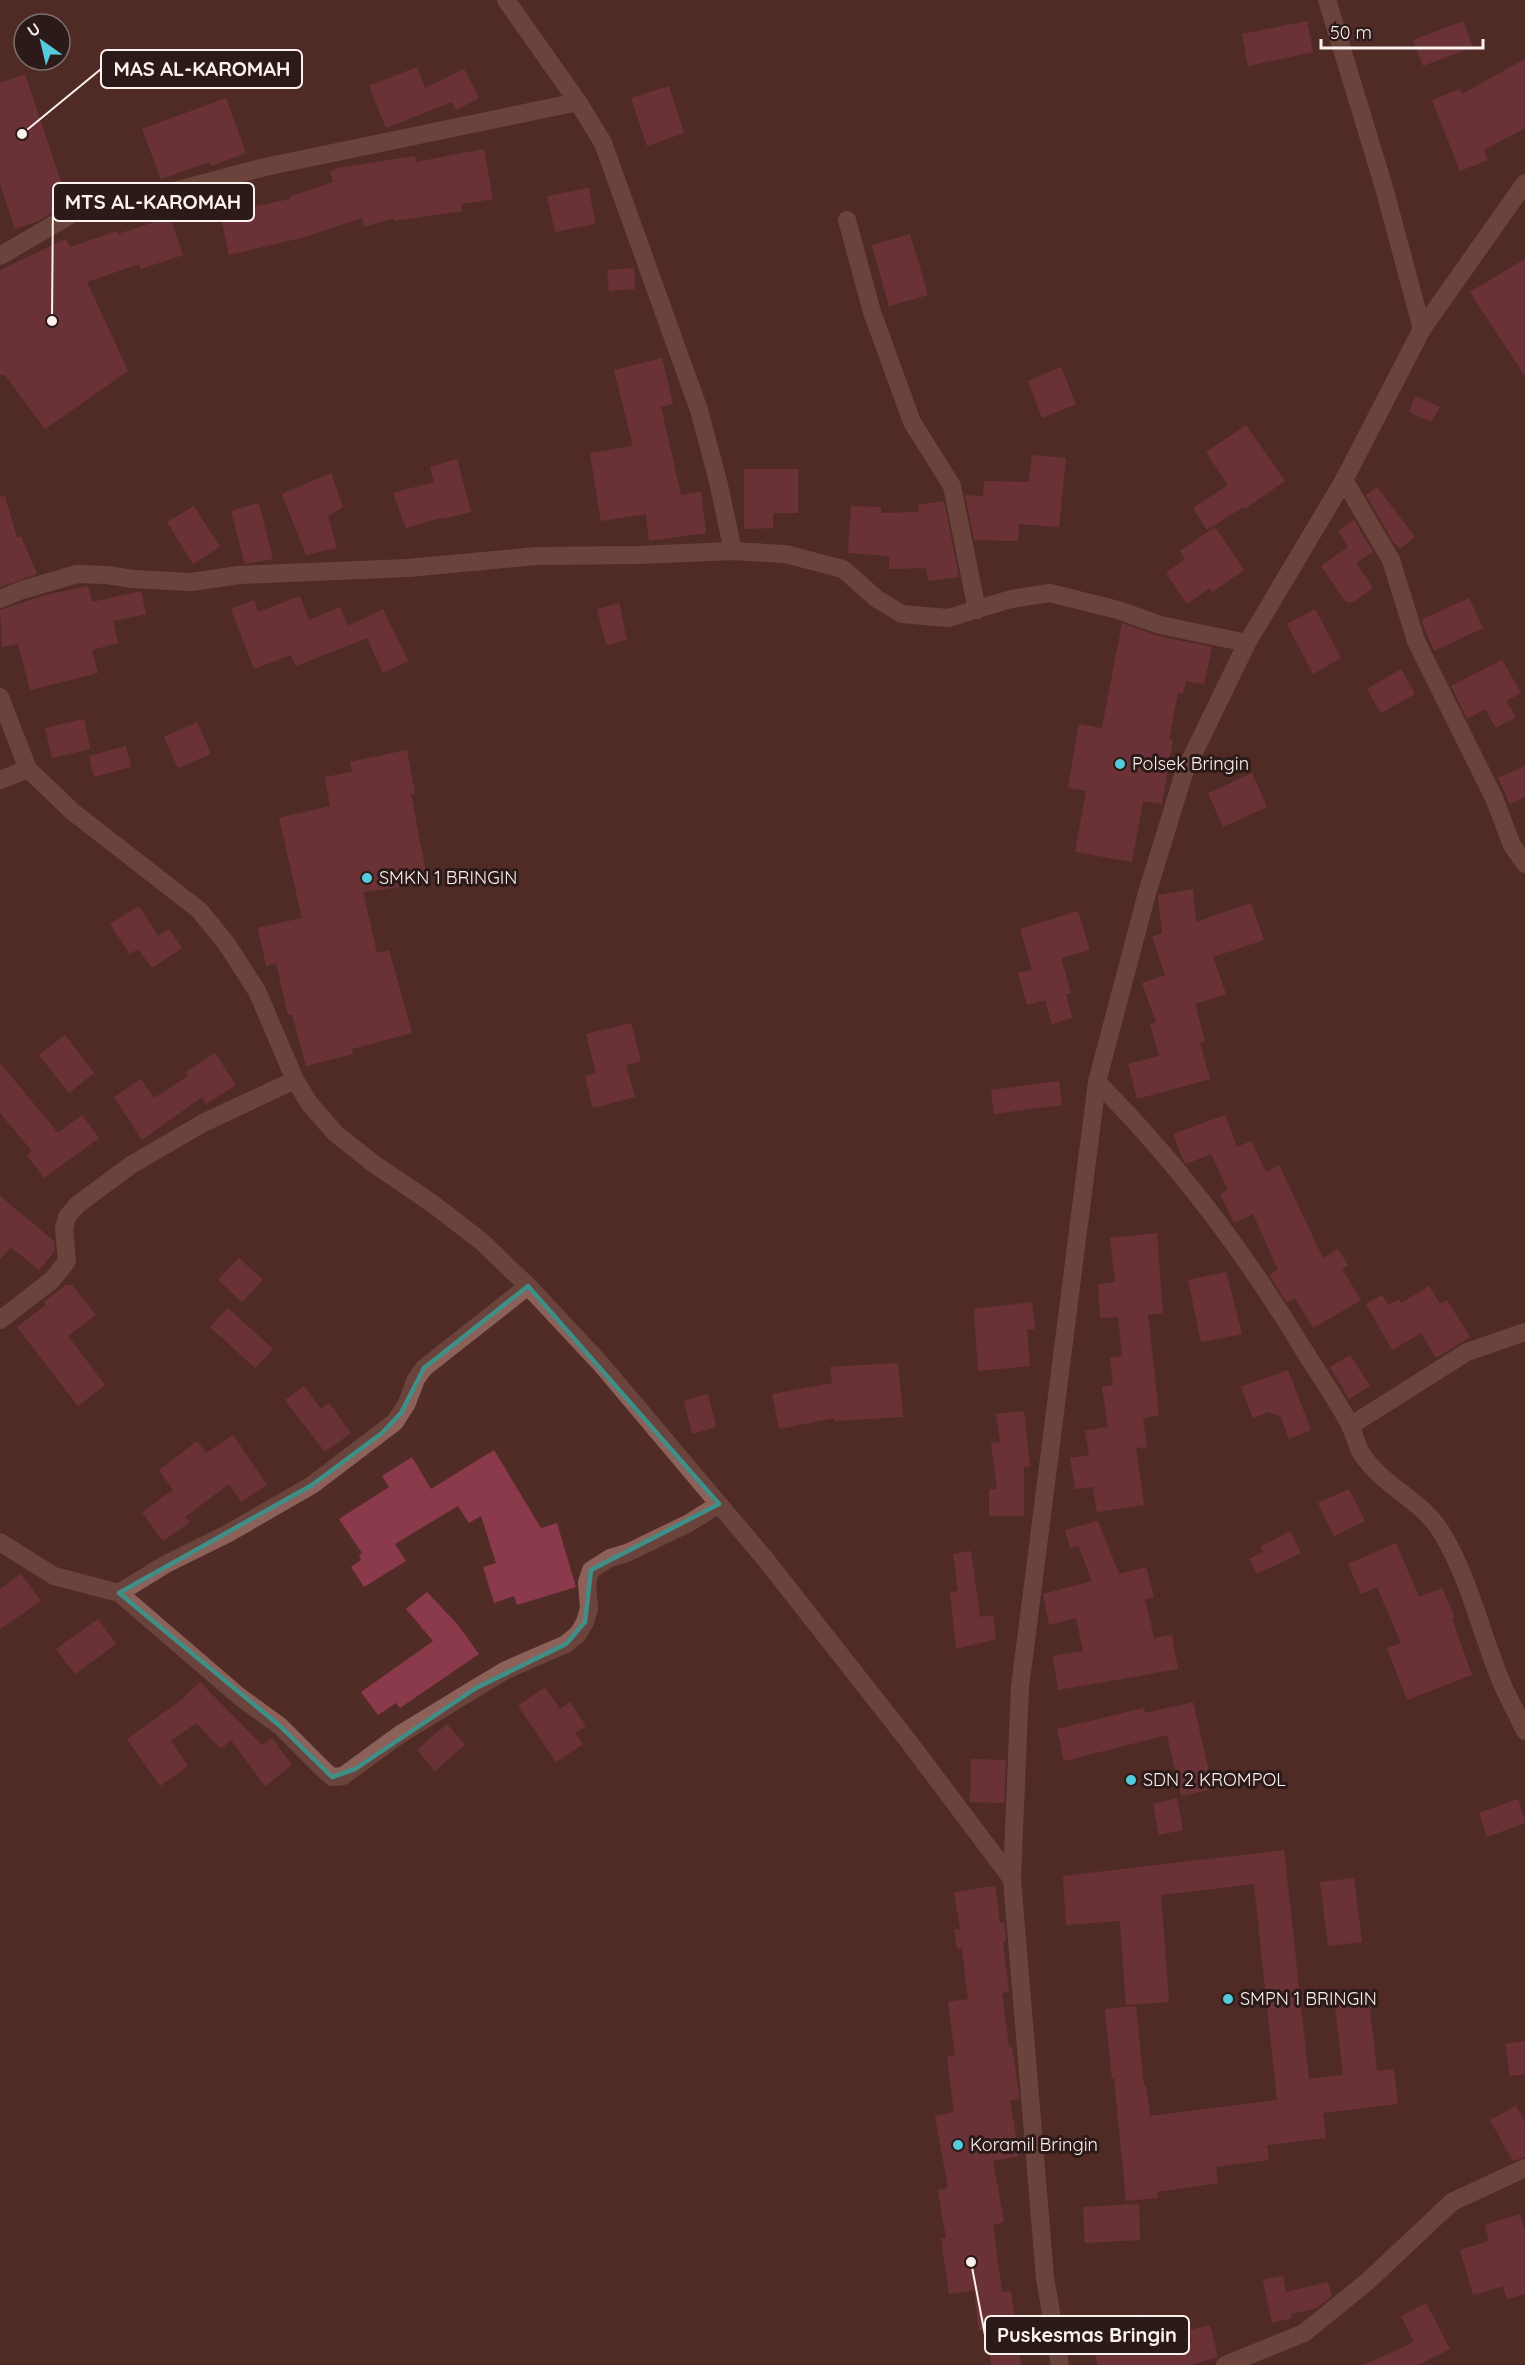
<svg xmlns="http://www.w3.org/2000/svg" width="1525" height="2365" font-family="Quicksand,sans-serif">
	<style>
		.building { fill: #8b3a4b }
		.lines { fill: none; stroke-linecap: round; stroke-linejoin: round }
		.street { stroke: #8c615a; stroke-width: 18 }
		.secondary { stroke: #8c615a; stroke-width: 18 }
		.marked { fill: none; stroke: #3e8f88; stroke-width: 4.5; stroke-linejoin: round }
		.poi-dot { fill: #54cadd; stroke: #2b1a17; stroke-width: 2 }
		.labels { text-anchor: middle; stroke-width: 6; stroke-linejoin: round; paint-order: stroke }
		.poi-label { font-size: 18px; fill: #fbf1ef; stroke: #2b1a17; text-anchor: start }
		.leader { fill: none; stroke: #fbf1ef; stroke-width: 2 }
		.callout-dot { fill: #fbf1ef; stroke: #2b1a17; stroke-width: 2 }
		.callout { fill: #2b1a17; stroke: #fbf1ef; stroke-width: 2 }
		.callout-label { font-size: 20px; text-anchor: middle; font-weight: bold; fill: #fbf1ef }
	</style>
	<rect width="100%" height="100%" fill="#512b26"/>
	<g class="building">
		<path d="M1307,21L1313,52L1248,66L1242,34Z"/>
		<path d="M1463,21L1473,47L1423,66L1413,40Z"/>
		<path d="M1525,59V128L1484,150L1488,160L1460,171L1432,100L1460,89L1462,94Z"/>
		<path d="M417,67L425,88L464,69L479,98L456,110L452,102L386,128L369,86Z"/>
		<path d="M25,74L68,203L38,221L15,229L0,184V83Z"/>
		<path d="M669,86L684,133L647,146L631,98Z"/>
		<path d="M226,98L246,153L211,166L209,162L161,179L142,129Z"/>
		<path d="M484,149L493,199L461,204L462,211L394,221L393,218L364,227L362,218L301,238L229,255L218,204L250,197L252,207L290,199L289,197L333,182L330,171L338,168L415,156L416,162Z"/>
		<path d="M589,188L595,224L555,232L547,196Z"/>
		<path d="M170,217L183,255L141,269L139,264L87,282L128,371L45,429L5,375H0V270L66,239L70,247L117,231L118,234Z"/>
		<path d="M910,234L928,295L889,306L872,245Z"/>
		<path d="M1525,259V376L1470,292Z"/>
		<path d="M634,268L635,289L609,291L607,270Z"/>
		<path d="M662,358L673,404L661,407L681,495L701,492L706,533L649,541L646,514L601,521L590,453L633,446L614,370Z"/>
		<path d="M1061,367L1076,404L1042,418L1028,381Z"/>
		<path d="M1415,396L1440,407L1431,422L1409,412Z"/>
		<path d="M1246,425L1285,481L1244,509L1243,507L1207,530L1193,508L1228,485L1206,452Z"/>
		<path d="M1032,455L1066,458L1059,527L1019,524L1018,541L974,540L965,495L983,496L984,481L1029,482Z"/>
		<path d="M457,459L471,512L443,519V517L406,528L393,493L434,482L430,467Z"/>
		<path d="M744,469H798V513H773V528L744,529Z"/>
		<path d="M331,473L343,507L328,516L337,548L306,555L282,494Z"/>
		<path d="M1377,487L1415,537L1400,549L1392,540L1366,495Z"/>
		<path d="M5,496L17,538L21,536L37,574L0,587V497Z"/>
		<path d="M944,501L959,577L928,581L926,568L889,569V556L848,553L851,506L881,507V513L919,512L918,505Z"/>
		<path d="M259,503L273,559L245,564L231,511Z"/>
		<path d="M194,506L220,547L193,564L167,522Z"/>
		<path d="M1354,520L1373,552L1356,563L1373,588L1353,602H1346L1321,566L1348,547L1338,531Z"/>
		<path d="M1215,527L1244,570L1212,592L1210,588L1187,604L1166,573L1185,559L1180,551Z"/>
		<path d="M88,586L92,602L141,591L146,614L113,621L118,643L92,650L98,673L30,690L18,644L2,647L0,610L46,595Z"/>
		<path d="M300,596L309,620L340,607L348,626L383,609L408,661L383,673L367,638L296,666L291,655L254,669L231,609L254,600L258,612Z"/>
		<path d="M1469,598L1483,628L1434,651L1421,620Z"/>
		<path d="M619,603L627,640L606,645L597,609Z"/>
		<path d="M1315,609L1341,658L1313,674L1287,624Z"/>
		<path d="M1122,623L1158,636L1212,647L1204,684L1186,681L1183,694L1178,693L1169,739L1173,740L1162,804L1143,801L1132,862L1075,852L1086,791L1068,788L1079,724L1102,728Z"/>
		<path d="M1502,660L1521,693L1506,701L1516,717L1496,728L1485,709L1467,719L1451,686Z"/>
		<path d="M1401,669L1415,694L1381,713L1367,689Z"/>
		<path d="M84,719L90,749L52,758L45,728Z"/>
		<path d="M197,722L211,754L178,768L164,737Z"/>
		<path d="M126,746L131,767L94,777L89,756Z"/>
		<path d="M407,750L415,794H411L428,883L363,892L377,953L389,950L412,1033L352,1049L353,1054L306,1066L292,1014L288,1015L276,963L266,966L258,928L302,918L279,818L330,806L325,777L352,772L350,762Z"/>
		<path d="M1525,766V797L1510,804L1498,778Z"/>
		<path d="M1252,773L1267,807L1223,827L1208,793Z"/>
		<path d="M1193,889L1196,922L1251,903L1264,940L1213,957L1226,994L1195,1004L1205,1041L1200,1043L1210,1079L1137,1099L1128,1064L1159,1056L1150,1024L1156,1022L1142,983L1165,975L1152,937L1162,933L1158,895Z"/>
		<path d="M139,906L158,936L169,929L182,948L152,968L138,949L130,954L110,924Z"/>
		<path d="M1078,911L1090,950L1061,958L1071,993L1066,994L1072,1018L1052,1024L1045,1000L1027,1005L1018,973L1032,970L1020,929Z"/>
		<path d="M631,1023L641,1061L626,1065L635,1097L593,1108L585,1076L596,1073L586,1034Z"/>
		<path d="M65,1035L94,1073L69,1093L39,1055Z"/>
		<path d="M215,1053L236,1085L206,1104L202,1097L142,1140L114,1097L141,1079L154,1098L188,1076L186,1072Z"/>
		<path d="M0,1063L58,1133L82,1115L99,1138L44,1178L27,1155L32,1151L0,1113Z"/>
		<path d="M1059,1081L1062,1105L994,1114L991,1090Z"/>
		<path d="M1225,1115L1237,1147L1251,1141L1266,1172L1279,1165L1323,1258L1338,1249L1348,1265L1342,1269L1361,1300L1313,1328L1295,1298L1287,1302L1269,1275L1278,1270L1253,1214L1234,1223L1220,1194L1228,1190L1211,1154L1186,1164L1183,1160L1173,1134Z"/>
		<path d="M0,1196L54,1241L55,1251L39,1270L11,1247L0,1260Z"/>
		<path d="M1157,1233L1163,1313L1148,1315L1159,1415L1143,1418L1147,1447L1136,1448L1144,1505L1097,1512L1093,1487L1075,1489L1070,1458L1089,1455L1085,1431L1108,1427L1102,1387L1113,1385L1110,1358L1122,1356L1118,1317L1100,1318L1098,1284L1115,1282L1110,1238Z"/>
		<path d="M239,1258L263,1280L242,1302L218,1280Z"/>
		<path d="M1226,1272L1242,1334L1201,1342L1188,1280Z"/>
		<path d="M66,1285H72L96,1315L68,1336L105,1385L78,1406L17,1327L46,1305L44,1302Z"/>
		<path d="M1429,1286L1440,1304L1447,1300L1470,1337L1436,1358L1421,1333L1392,1350L1366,1304L1382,1295L1388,1305L1399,1299L1401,1303Z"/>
		<path d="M1032,1302L1035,1329L1027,1330L1030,1366L978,1371L974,1309Z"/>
		<path d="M228,1308L273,1349L255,1368L210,1327Z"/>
		<path d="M1350,1355L1370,1386L1349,1399L1330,1367Z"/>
		<path d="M898,1363L903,1417L834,1421V1418L779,1429L772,1394L832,1383L830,1367Z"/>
		<path d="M1288,1370L1311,1430L1289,1439L1281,1417L1268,1412L1253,1418L1241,1387Z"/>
		<path d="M304,1386L321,1409L329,1403L351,1433L325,1452L285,1400Z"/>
		<path d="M708,1394L716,1427L692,1434L684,1401Z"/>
		<path d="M1024,1411L1030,1466L1024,1467V1516H989V1489H997L991,1443L1000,1442L996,1414Z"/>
		<path d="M233,1435L267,1485L241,1502L229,1484L185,1517L190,1522L163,1541L142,1512L173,1490L159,1470L197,1441L206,1453Z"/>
		<path d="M494,1450L541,1528L557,1523L576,1587L517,1605L514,1596L494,1603L483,1567L496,1563L481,1516L469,1523L458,1506L395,1544L406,1561L364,1587L351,1567L361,1560L359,1555L362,1553L339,1519L389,1487L382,1476L412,1457L431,1489Z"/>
		<path d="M1349,1489L1365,1521L1334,1536L1318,1503Z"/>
		<path d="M1098,1521L1119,1574L1146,1567L1154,1597L1145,1599L1154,1638L1172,1635L1178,1669L1058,1690L1053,1656L1083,1651L1076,1618L1049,1625L1043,1594L1092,1581L1078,1545L1070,1548L1065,1530Z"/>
		<path d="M1290,1531L1301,1553L1257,1574L1249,1559L1263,1552L1260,1547Z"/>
		<path d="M1396,1543L1419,1597L1442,1588L1455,1618L1452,1619L1472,1675L1407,1700L1387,1648L1401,1643L1377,1587L1361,1594L1348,1564Z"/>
		<path d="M971,1551L980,1617L993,1615L996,1639L956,1649L950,1592L958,1591L953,1554Z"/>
		<path d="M21,1574L41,1601L0,1629V1589Z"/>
		<path d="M427,1592L458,1625L479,1654L400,1708L396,1703L378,1715L361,1692L433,1641L406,1609Z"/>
		<path d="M98,1619L116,1644L75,1674L56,1649Z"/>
		<path d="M200,1682L262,1745L272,1738L292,1765L265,1786L231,1740L221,1749L196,1723L171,1741L188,1766L160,1786L127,1739L180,1701Z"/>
		<path d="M545,1687L560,1709L570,1702L586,1726L575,1733L583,1744L556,1762L518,1706Z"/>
		<path d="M1193,1702L1213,1789L1181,1796L1167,1735L1064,1761L1057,1729L1144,1708L1145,1713Z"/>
		<path d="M447,1724L465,1745L435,1771L417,1750Z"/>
		<path d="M971,1759L1006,1760L1004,1803L970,1802Z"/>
		<path d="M1177,1798L1183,1830L1159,1835L1153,1804Z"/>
		<path d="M1518,1799L1525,1823L1487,1837L1479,1813Z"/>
		<path d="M1284,1850L1309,2079L1343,2075L1334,1998L1368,1993L1377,2071L1394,2069L1398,2104L1323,2113L1326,2138L1267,2145L1269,2160L1216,2167L1218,2183L1157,2192L1158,2198L1126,2201L1114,2078L1112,2079L1105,2009L1136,2006L1144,2086H1146L1150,2116L1277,2100L1254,1884L1161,1895L1169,2002L1126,2005L1120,1921L1066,1925L1063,1876Z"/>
		<path d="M1354,1878L1362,1942L1328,1946L1320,1882Z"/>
		<path d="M995,1886L1000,1923L1004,1922L1006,1941L1003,1942L1009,1992L1002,1993L1009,2047H1012L1019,2094V2099L1010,2100L1019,2156L993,2161L1004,2222L993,2225L1002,2292L1011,2291L1021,2365H991L987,2329L979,2331L974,2290L949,2294L941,2238H946L938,2190L948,2188L935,2116L954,2112L947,2056L955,2055L948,2002L968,1999L962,1948L957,1949L954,1930L960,1929L954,1892Z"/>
		<path d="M1525,2041V2074L1510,2076L1505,2044Z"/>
		<path d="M1516,2106L1525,2123V2157L1513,2161L1490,2120Z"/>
		<path d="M1139,2204L1140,2240L1085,2243L1083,2207Z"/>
		<path d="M1520,2214L1525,2232V2294L1507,2299L1503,2286L1473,2295L1460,2250L1489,2241L1485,2225Z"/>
		<path d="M1283,2276L1286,2292L1328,2282L1332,2296L1317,2308L1291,2314L1292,2318L1272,2323L1263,2280Z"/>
		<path d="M1426,2303L1450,2349L1418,2365H1364L1414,2342L1401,2316Z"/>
		<path d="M1144,2314L1153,2351L1192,2342L1189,2330L1210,2325L1218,2357L1191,2365H1098L1088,2327Z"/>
	</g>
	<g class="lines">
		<g class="street">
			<path d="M506,0L578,102L603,143L699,410L718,481L733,551"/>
			<path d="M847,220L872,312L912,422L952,486L977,610"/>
			<path d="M0,256L77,211L136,201L265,167L578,102"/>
			<path d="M1344,480L1391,560L1416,641L1494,798L1512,845L1525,864"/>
			<path d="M0,599L22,590L77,574L107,575L133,579L191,582L239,575L408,568L537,556L637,555L733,551L785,554L843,569L877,599L902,614L948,618L1011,599L1050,593L1118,610L1160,625L1247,643"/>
			<path d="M0,697L28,769L73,812L199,910L226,943L257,991L295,1080L309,1103L335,1133L374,1164L433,1204L481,1241L528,1286L600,1363L766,1560L909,1742L1012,1879"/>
			<path d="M0,780L28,769"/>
			<path d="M1097,1082C1178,1163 1246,1254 1305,1352C1320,1376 1337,1400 1350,1425C1354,1433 1356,1443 1360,1451C1380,1485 1419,1498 1440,1530C1470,1578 1481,1635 1503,1686C1510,1701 1518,1716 1525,1731"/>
			<path d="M0,1320L52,1280L67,1261L64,1228L67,1217L77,1205L131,1165L203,1123L295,1080"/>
			<path d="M1350,1426L1467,1352L1525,1332"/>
			<path d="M0,1542L54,1576L119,1593L240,1697L280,1726L325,1771L332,1777L343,1776L399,1735L476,1688L506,1670L566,1644L578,1634L585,1622L589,1609L587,1582L591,1570L610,1558L627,1553L689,1523L719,1504"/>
			<path d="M119,1593L166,1564L227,1534L312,1485L395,1422L407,1403L416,1379L424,1368L528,1286"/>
			<path d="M1225,2365L1304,2333L1368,2281L1452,2202L1525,2168"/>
		</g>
		<g class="secondary">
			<path d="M1327,0L1383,184L1422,329"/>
			<path d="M1060,2365L1045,2278L1012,1879L1020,1687L1097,1082L1147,893L1184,773L1247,643L1344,480L1422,329L1525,183"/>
		</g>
	</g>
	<path d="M0 0H1525V2365H0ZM528,1286L719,1504L591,1570L585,1622L566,1644L476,1688L355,1769L332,1777L280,1726L119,1593L312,1485L382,1433L401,1413L424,1368Z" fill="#512b26" fill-opacity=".55" fill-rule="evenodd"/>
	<path class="marked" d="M528,1286L719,1504L591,1570L585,1622L566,1644L476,1688L355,1769L332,1777L280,1726L119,1593L312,1485L382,1433L401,1413L424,1368Z"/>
	<g class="poi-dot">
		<circle cx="1120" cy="764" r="6"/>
		<circle cx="367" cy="878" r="6"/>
		<circle cx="1131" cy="1780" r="6"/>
		<circle cx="1228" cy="1999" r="6"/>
		<circle cx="958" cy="2145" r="6"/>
	</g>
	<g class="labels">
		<g class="poi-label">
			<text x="1132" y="770">Polsek Bringin</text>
			<text x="379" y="884">SMKN 1 BRINGIN</text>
			<text x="1143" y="1786">SDN 2 KROMPOL</text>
			<text x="1240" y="2005">SMPN 1 BRINGIN</text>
			<text x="970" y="2151">Koramil Bringin</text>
		</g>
	</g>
	<path class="leader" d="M22 134L101 69M52 321L53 202M971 2262L985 2335"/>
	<g class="callout-dot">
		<circle cx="22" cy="134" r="6"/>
		<circle cx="52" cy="321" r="6"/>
		<circle cx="971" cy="2262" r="6"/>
	</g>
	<g class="callout">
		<rect x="101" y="50" width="201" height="38" rx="6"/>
		<rect x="53" y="183" width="201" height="38" rx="6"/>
		<rect x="985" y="2316" width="204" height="38" rx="6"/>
	</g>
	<g class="callout-label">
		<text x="202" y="76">MAS AL-KAROMAH</text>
		<text x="153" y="209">MTS AL-KAROMAH</text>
		<text x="1087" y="2342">Puskesmas Bringin</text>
	</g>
	<g transform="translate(42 42) rotate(326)"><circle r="28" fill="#2b1a17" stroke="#7e706d" stroke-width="1.5"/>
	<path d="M0-4.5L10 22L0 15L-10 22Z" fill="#54cadd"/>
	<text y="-9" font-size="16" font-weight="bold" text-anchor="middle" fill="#fbf1ef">U</text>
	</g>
	<path d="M1321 39v9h162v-9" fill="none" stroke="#fbf1ef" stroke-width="3"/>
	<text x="1330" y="39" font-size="18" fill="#fbf1ef" stroke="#2b1a17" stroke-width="4.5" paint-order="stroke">50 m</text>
</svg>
